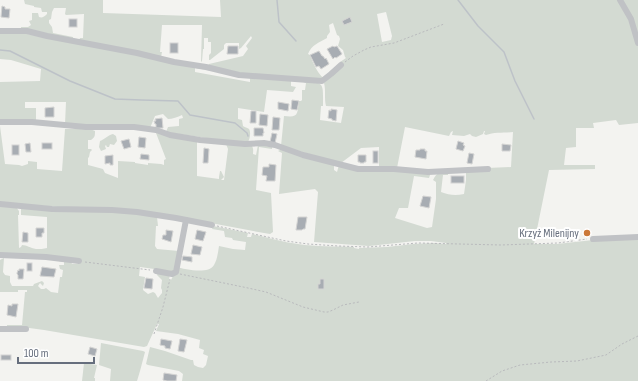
<svg xmlns="http://www.w3.org/2000/svg" width="638" height="381" font-family="'Sofia Sans Condensed',sans-serif">
	<style>
		.green { fill: #d3dad2; fill-rule: evenodd }
		.lines { fill: none; stroke-linecap: round; stroke-linejoin: round }
		.stream { stroke: #bdc2c8; stroke-width: 1.5 }
		.building { fill: #a8adb3; stroke: #d4d4d3 }
		.path { stroke: #b9babd; stroke-width: 1; stroke-dasharray: 2 2; stroke-linecap: butt }
		.minor { stroke: #c0c2c5; stroke-width: 6 }
		.poi-dot { fill: #cb7838; stroke: #fff; stroke-width: 1.5 }
		.labels { text-anchor: middle; stroke-width: 4; stroke-linejoin: round; paint-order: stroke }
		.poi-label { font-size: 12px; fill: #666e7d; stroke: #fff; text-anchor: end }
	</style>
	<rect width="100%" height="100%" fill="#f3f3f0"/>
	<g class="green">
		<path d="M24,0H103V13L221,17L220,0H638V123L619,125L616,120L593,123L594,128H576V147L566,148L564,165H595V169L549,170L534,244H557L593,240L638,237V381H182L183,374L179,371L148,365L146,364L150,347L165,351L191,360H193L194,365L198,367L203,368L206,365L208,356L203,354L204,350L199,348L200,340L178,334L156,331L159,324H157L147,346L144,347L44,330L22,327L7,328V325H22L25,292H27V290H18V292H0V260L4,258L3,272L5,275L10,276V282L12,286H33L34,284L42,281L44,283L43,286L40,283L38,286L41,289H44L46,288L51,292L58,293L60,277H62L63,270L60,269L59,265H64V262L58,261L59,259L70,260L72,264H79L81,259L42,255L0,254V205L16,207L19,211V215H18L19,248L21,247L22,245C27,245 30,248 36,249C39,249 44,249 47,248V217L21,215V208L51,210L112,211L136,213L156,216L157,217L158,226H156L155,246L157,249L179,251L176,267C185,269 208,275 214,265C217,260 218,253 219,246L233,249L245,250L246,242L233,240L232,238L225,237L224,231L212,229L213,226L248,233L247,237H251L252,234C267,237 282,242 298,244C316,247 335,246 354,247V248L359,249V248L387,247L413,244L434,243L446,244V243L431,241H415L369,246L314,242L318,192L315,189L279,194L282,153L278,151L282,149L298,155L334,164V170L337,172L339,165L358,170H381L430,173V175L429,178L414,176L408,208H399L395,218L427,228L432,227L436,199V182L433,180C437,172 439,173 448,172V175H443L441,192C449,195 455,196 464,194L466,180V173H463V171L486,170L487,168L511,167L513,132C504,133 494,132 486,135L484,134L485,131H484L483,134L476,137L472,136L470,134L464,136L452,135L453,131L451,132L449,136L405,127L397,168L379,167V147L361,148L341,163C321,157 301,152 281,146L284,116C299,118 297,114 299,101H301L302,100V90H305L306,83L301,81L302,80C325,83 323,82 323,106H321L320,120L341,123L344,107L326,106C324,98 326,90 324,83L342,65L340,62L346,58L345,57L343,50L338,46L340,39L339,36L337,35L333,23L329,25L330,32L327,36V38C320,42 311,45 308,54L310,55C313,63 317,72 323,78H324L331,73L325,78L317,79L244,74L210,67L208,66L209,64L243,56L248,49L246,46L252,38L251,36L241,48L239,49V43H226L224,45V49L210,60H209V55L211,53V42H208V38H204V49H203L202,61L201,62L202,25H162L160,52H162L161,57L79,40L80,38H83L84,14L66,15L65,14L66,8H54L52,12L51,19L49,20V23L52,27L53,33L73,37V39L21,30V27H28L31,25L29,21L32,20V13H38L39,17C42,18 44,17 47,14V12H42L41,8L34,7V6L25,4ZM386,12L392,36L391,40L382,42L377,14ZM140,267L176,272L174,274L171,280H169L170,274L158,272L157,275L162,280L161,288L162,290V293L158,298L155,293L153,292L148,294L143,290L145,277L139,276Z"/>
		<path d="M0,32L28,34L174,62L291,81V86L296,87L293,92L267,90L264,112L238,108V119L242,120L243,126C244,127 248,128 249,129C251,132 250,139 248,142H233L166,132L168,127L179,126V119L183,118L182,115C178,117 172,119 168,119L163,114L155,116L150,128L65,124L66,102H25V108H36V121H0V82L40,81L41,69L11,60L0,59ZM195,68L250,77V82L195,72Z"/>
		<path d="M0,126L5,164L19,165L22,166L28,164V161L37,162V169L62,171L65,129H88L89,130L90,129L95,131C95,136 95,137 91,140H88V149H91L92,150L90,152L89,157L88,158V165L103,169L105,173L118,178V161L135,162V163L148,165V163L161,164L164,165V160L166,159L156,133L197,141V176L219,179V177L220,171H221L224,177L221,180H224L228,149L226,144L251,145C254,148 253,151 253,154L256,155L258,145L272,147V149L259,147L256,190L271,193L273,232L270,234L264,233L184,218L0,202Z"/>
		<path d="M113,134L116,136L117,141L114,145L110,144L109,147H107L106,145L105,146L106,149L101,151L99,147L100,141C105,139 108,135 113,134Z"/>
		<path d="M101,343L143,351L145,352L140,371L137,381H110L111,369L99,365Z"/>
		<path d="M84,363L97,365L94,378H95V381H82Z"/>
	</g>
	<g class="lines">
		<g class="stream">
			<path d="M277,0L279,22L296,41"/>
			<path d="M458,0L478,26L504,52L515,81L534,119"/>
			<path d="M0,50L10,51L70,81L115,99L141,100L178,101L190,115L235,123L247,133L248,136"/>
		</g>
	</g>
	<g class="building">
		<path d="M2,6L5,7V9H10L9,18L1,17Z"/>
		<path d="M350,17L352,22L344,25L342,21Z"/>
		<rect x="69" y="19" width="8" height="8"/>
		<rect x="170" y="43" width="8" height="10"/>
		<path d="M228,46H238V54H227Z"/>
		<path d="M333,46L334,47L337,46L342,54L336,58L335,57L333,59L327,49Z"/>
		<path d="M319,51L322,56H323L325,59L326,58L329,64L321,69L319,66L316,67L310,55Z"/>
		<path d="M292,100L299,101L297,110L291,109Z"/>
		<path d="M278,102L289,104L288,111L278,109Z"/>
		<path d="M54,107V117H45V108Z"/>
		<path d="M331,109L337,110L336,121L332,120V119L328,118L329,110L331,111Z"/>
		<path d="M251,111H256V123H250Z"/>
		<path d="M260,114L268,115L267,126L259,125Z"/>
		<path d="M273,117L280,118L279,130H272Z"/>
		<path d="M162,118L163,128H156V124H155L154,121H156L155,119Z"/>
		<path d="M254,128H263L264,133H263V136H254Z"/>
		<path d="M272,133L277,134L275,143L270,142Z"/>
		<path d="M139,137L146,138L145,148L138,147Z"/>
		<path d="M129,139L131,147L124,149L121,141Z"/>
		<path d="M458,141L464,143L463,145L465,146L463,151L456,149Z"/>
		<path d="M30,143L31,152H26L25,144Z"/>
		<rect x="42" y="143" width="10" height="6"/>
		<path d="M502,144L511,145L510,151H502Z"/>
		<rect x="12" y="145" width="7" height="10"/>
		<path d="M204,148L209,149L208,163H203Z"/>
		<path d="M420,149H425V151H427L426,159L415,157L416,150H420Z"/>
		<rect x="373" y="151" width="5" height="12"/>
		<path d="M469,153L474,154L472,164L467,163Z"/>
		<path d="M141,154L149,155V160L140,159Z"/>
		<path d="M113,155V165H110V163L105,164V156Z"/>
		<path d="M358,155H366V162H364V163H360V162H358Z"/>
		<path d="M269,164L276,165L275,181H266L267,176L262,175L263,167H269Z"/>
		<rect x="451" y="176" width="13" height="7"/>
		<path d="M423,196L431,197L429,208L420,206Z"/>
		<path d="M298,217H307L305,229H303L302,230H296Z"/>
		<path d="M36,228H44V233H42V237H36Z"/>
		<path d="M166,230L173,231L171,242L162,239L163,235H166Z"/>
		<path d="M197,230L206,232L203,241L195,239Z"/>
		<path d="M23,232L28,233V242H22Z"/>
		<path d="M193,245L202,247L200,255L191,254Z"/>
		<path d="M183,256L192,257V262L182,260Z"/>
		<rect x="27" y="263" width="5" height="8"/>
		<path d="M42,267L56,269L54,277L40,276Z"/>
		<path d="M19,269H24L23,279H18V275L17,274V273L18,270L19,271Z"/>
		<path d="M146,278L153,279L152,289L144,288Z"/>
		<path d="M320,279H324V289H318V284H320Z"/>
		<path d="M12,304H18L16,317L7,315L8,305L12,306Z"/>
		<path d="M161,339L172,341L170,349L165,348V346L160,345Z"/>
		<path d="M180,339L187,340L184,352L178,351Z"/>
		<path d="M90,347L97,349L95,356L88,354Z"/>
		<rect x="1" y="355" width="10" height="5"/>
		<path d="M164,373L177,375L176,381H167L163,380Z"/>
	</g>
	<g class="lines">
		<g class="path">
			<path d="M345,62L353,56L364,50L371,47L394,43L444,24"/>
			<path d="M217,226L286,241L308,244L338,246L368,247L418,243L501,245L558,243L587,239"/>
			<path d="M85,262L150,270"/>
			<path d="M180,274L248,288L266,292L303,307L324,312H328L333,310L343,305L359,302"/>
			<path d="M154,334L163,307L170,279"/>
			<path d="M486,381L502,371L520,365L551,362L577,361L606,355L622,344L638,336"/>
		</g>
		<g class="minor">
			<path d="M620,0L631,19L638,43"/>
			<path d="M0,31H27L47,36L137,53L174,62L206,67L239,75L322,81L331,74L341,65"/>
			<path d="M0,122H32L86,127H134L156,130L170,135L200,140L245,144L264,143L275,145L303,155L358,169H394L428,172L488,169"/>
			<path d="M0,204L52,209L112,210L137,212L176,218L212,225"/>
			<path d="M593,239L638,237"/>
			<path d="M0,255L46,257L79,261"/>
			<path d="M156,271L172,274L176,272L186,220"/>
			<path d="M0,329H26"/>
		</g>
	</g>
	<circle class="poi-dot" cx="587" cy="233" r="4"/>
	<g class="labels">
		<g class="poi-label">
			<text x="579" y="237">Krzyż Milenijny</text>
		</g>
	</g>
	<path d="M18 357v6h76v-6" fill="none" stroke="#666e7d" stroke-width="2"/>
	<text x="24" y="357" font-size="12" fill="#666e7d" stroke="#ffffff" stroke-width="3" paint-order="stroke">100 m</text>
</svg>
